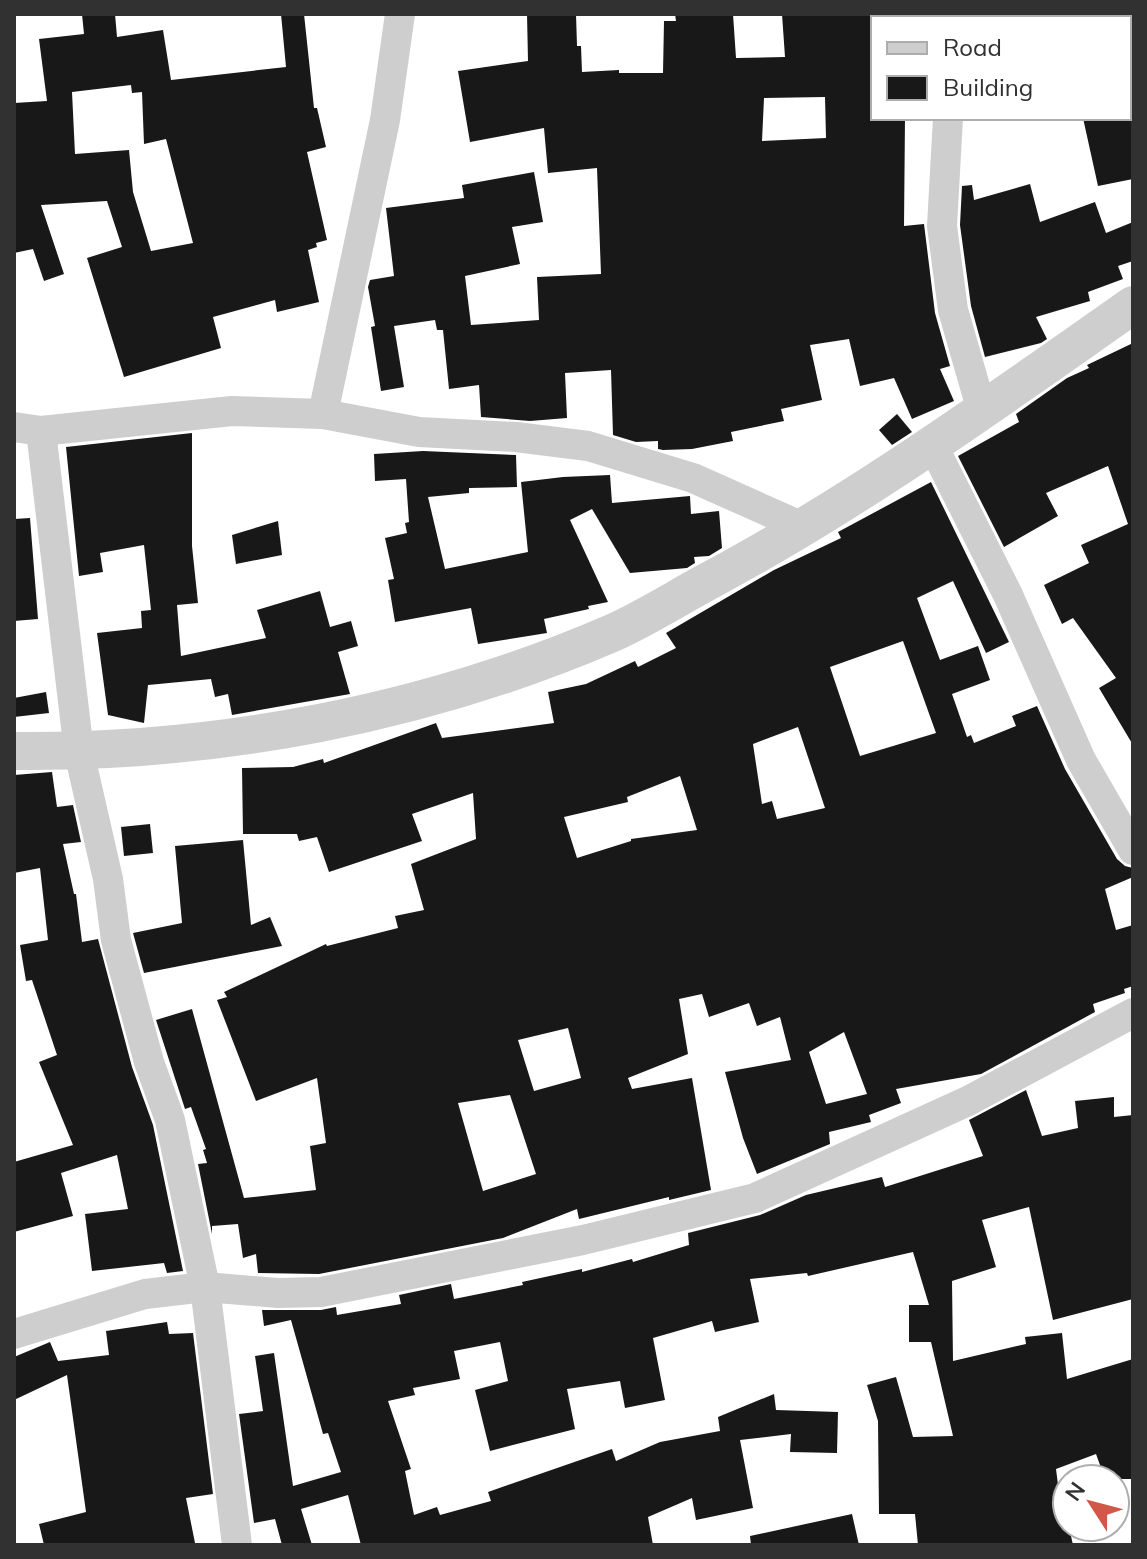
<svg xmlns="http://www.w3.org/2000/svg" width="1147" height="1559" font-family="Mulish,sans-serif">
	<style>
		.building { fill: #181818; fill-rule: evenodd }
		.lines { fill: none; stroke-linecap: round; stroke-linejoin: round }
		.minor { stroke: #cecece; stroke-width: 30 }
		.tertiary { stroke: #cecece; stroke-width: 38 }
	</style>
	<rect width="100%" height="100%" fill="#fff"/>
	<g class="building">
		<path d="M82,14H115L117,37L163,30L171,80L286,67L281,14H304L314,108H317L326,147L307,152L327,240L316,243L317,247L308,250L319,302L277,312L275,300L213,317L221,348L124,377L87,258L122,247L107,201L41,205L64,274L44,281L33,249L14,253V103L47,101L39,39L84,34ZM131,85L132,93L142,92L144,144L166,139L193,243L151,251L133,192L129,150L75,154L72,92Z"/>
		<path d="M527,14H576L577,46H581L582,72L619,70V73H663L664,21H676L675,14H733L736,58L785,57L782,14H873V118H905L904,226L924,224L935,313L950,366L940,369L954,401L912,419L894,378L860,386L849,339L810,345L822,400L781,409L784,421L731,432L733,441L692,449L663,450L658,449V441L636,442L613,435L611,370L565,373L567,418L530,421L481,417L479,385L449,389L443,330H437L435,320L394,326L404,387L381,391L371,327L375,326L368,287L370,280L394,276L386,208L464,198L462,185L534,172L543,222L512,227L520,264L465,276L471,325L539,320L537,277L601,274L597,168L548,173L544,128L470,142L458,71L528,61ZM825,97L826,138L762,141L764,98Z"/>
		<path d="M1083,118H1133V179L1098,186Z"/>
		<path d="M1030,184L1040,222L1095,202L1106,233L1133,222V261L1118,266L1123,279L1088,292L1090,301L1036,317L1047,339L1041,343L985,357L971,306L960,225L962,186L972,185L974,200Z"/>
		<path d="M1133,343V745L1099,688L1116,678L1073,618L1062,624L1044,585L1089,563L1081,545L1128,524L1108,466L1046,493L1058,516L1004,547L958,456L1019,422L1016,414L1067,378L1089,368L1087,365Z"/>
		<path d="M897,414L912,432L892,445L879,430Z"/>
		<path d="M192,433V546L198,603L177,605L181,656L266,638L257,610L320,591L330,627L351,621L358,646L338,652L350,694L232,715L228,694L215,697L211,679L148,685L144,723L108,715L97,633L142,628L141,611L151,610L144,545L100,553L103,572L79,576L66,447Z"/>
		<path d="M423,451L516,455L517,487L469,488V493L428,497L445,569L528,552L521,482L563,477L610,475L612,503L690,496L691,514L719,511L722,548L709,556L694,557L695,563L687,568L630,573L592,509L570,520L608,602L588,606L589,609L544,619L547,633L478,644L471,608L395,622L388,580L394,579L385,538L407,533L405,523L409,522L406,479L375,481L374,454Z"/>
		<path d="M931,482L1009,642L986,653L953,581L917,598L940,660L978,646L990,680L952,694L967,737L971,735L974,743L1016,726L1012,716L1037,706L1065,769L1117,859L1125,866L1133,868V877L1105,889L1116,930L1133,925V986L1124,989L1125,993L1093,1004L1095,1012L981,1074L896,1089L901,1103L869,1115L871,1122L829,1132L830,1144L757,1174L743,1138L725,1072L791,1060L780,1017L757,1026L749,1003L709,1017L702,994L679,999L688,1054L628,1078L632,1089L692,1078L711,1190L669,1200V1197L579,1219L577,1209L503,1238L319,1274L258,1273L256,1254L243,1258L238,1224L212,1226V1234L198,1164L207,1163L203,1150L206,1149L191,1107L185,1109L156,1020L192,1009L244,1198L316,1190L310,1146L326,1143L317,1078L256,1101L217,1000L227,997L224,992L326,944L327,946L398,928L395,916L424,910L411,864L476,839L473,793L412,814L422,841L329,872L317,837L299,841L297,834H243L242,768L293,767L323,759L324,763L436,723L442,738L554,723L548,692L586,684L635,661L638,667L676,648L666,633L774,570L841,538L838,532ZM903,641L936,733L860,756L830,667ZM798,727L825,808L777,819L772,801L762,804L753,744ZM680,776L697,830L631,839V841L577,858L564,817L628,802L627,797ZM568,1028L581,1078L534,1091L518,1040ZM844,1032L867,1094L826,1104L809,1052ZM510,1095L536,1174L483,1191L458,1103Z"/>
		<path d="M30,518L38,619L14,621V519Z"/>
		<path d="M278,521L282,555L236,564L232,535Z"/>
		<path d="M46,692L49,713L14,717V698Z"/>
		<path d="M52,772L57,807L73,805L81,842L63,844L74,894H76L82,942L98,939L132,1067L153,1125L183,1271L167,1273L164,1263L92,1271L85,1214L128,1209L117,1155L61,1173L73,1216L14,1232V1162L73,1145L39,1062L57,1055L32,980L26,981L20,945L48,940L40,868L14,873V775Z"/>
		<path d="M150,824L153,853L124,856L121,827Z"/>
		<path d="M243,840L251,925L270,917L282,946L144,973L133,933L182,923L175,846Z"/>
		<path d="M1026,1090L1042,1136L1078,1128L1075,1101L1114,1097V1117L1133,1115V1299L1053,1320L1029,1207L982,1220L996,1267L952,1281L953,1361L1026,1344L1025,1337L1062,1333L1067,1379L1133,1359V1479H1105L1096,1454L1056,1469L1062,1516L1067,1515V1527H1069L1073,1545H918L915,1514H879L878,1421L867,1385L896,1377L913,1437L953,1436L931,1342H909V1305H929L913,1252L808,1276L807,1273L750,1279L759,1322L715,1332L712,1321L653,1338L665,1400L625,1408L620,1381L567,1389L575,1429L490,1451L475,1390L508,1381L500,1342L454,1351L460,1379L413,1388L415,1395L388,1401L411,1469L405,1471L414,1515L437,1507L440,1515L491,1501L488,1492L612,1449L616,1461L660,1442L720,1431L718,1417L774,1394L776,1410L838,1412L837,1453L790,1452L791,1434L740,1440L753,1508L696,1520L692,1498L648,1517L653,1545H361L348,1495L301,1509L312,1545H282L275,1519L254,1523L239,1414L263,1411L255,1356L274,1353L293,1486L341,1472L328,1433L323,1434L291,1320L264,1326L262,1310H321L336,1307L337,1315L401,1304L399,1295L451,1284L454,1299L523,1285L522,1282L582,1269V1272L632,1259L633,1262L689,1245L688,1233L760,1215L806,1195L882,1177L885,1187L983,1156L969,1120Z"/>
		<path d="M167,1322L169,1334L193,1333L213,1494L186,1498L195,1543L183,1545H44L39,1524L86,1512L67,1375L14,1400V1357L50,1342L58,1361L109,1355L106,1331Z"/>
		<path d="M852,1514L859,1545H751L750,1536Z"/>
	</g>
	<g class="lines">
		<g class="minor">
			<path d="M959,18V14"/>
			<path d="M948,118L942,226L953,310L982,411"/>
			<path d="M323,414L385,120L400,14"/>
			<path d="M14,427L41,431L232,411L323,414L419,432L516,437L588,446L693,478L805,528"/>
			<path d="M41,431L79,752L108,879L116,940L149,1062L170,1120L205,1287L237,1545"/>
			<path d="M932,444L1008,595L1081,760L1133,850"/>
			<path d="M14,1334L145,1294L205,1287L278,1293L321,1292L583,1240L755,1198L968,1101L1133,1013"/>
		</g>
		<path class="tertiary" d="M14,751C217,753 424,714 610,634C642,620 672,601 703,584C854,504 993,403 1133,305"/>
	</g>
	<rect width="1147" height="1559" fill="none" stroke="#313131" stroke-width="32"/>
	<rect x="871" y="16" width="260" height="104" fill="#ffffff" stroke="#adadad" stroke-width="2"/>
	<rect x="887" y="42" width="40" height="12" fill="#cecece" stroke="#adadad" stroke-width="2"/>
	<text x="943" y="56" font-size="24" fill="#313131">Road</text>
	<rect x="887" y="76" width="40" height="24" fill="#181818" stroke="#adadad" stroke-width="2"/>
	<text x="943" y="96" font-size="24" fill="#313131">Building</text>
	<g transform="translate(1091 1503) rotate(306)"><circle r="38" fill="#ffffff" stroke="#adadad" stroke-width="2"/>
	<path d="M0-6L14 30L0 20L-14 30Z" fill="#d25749"/>
	<text y="-12" font-size="22" font-weight="bold" text-anchor="middle" fill="#313131">N</text>
	</g>
</svg>
